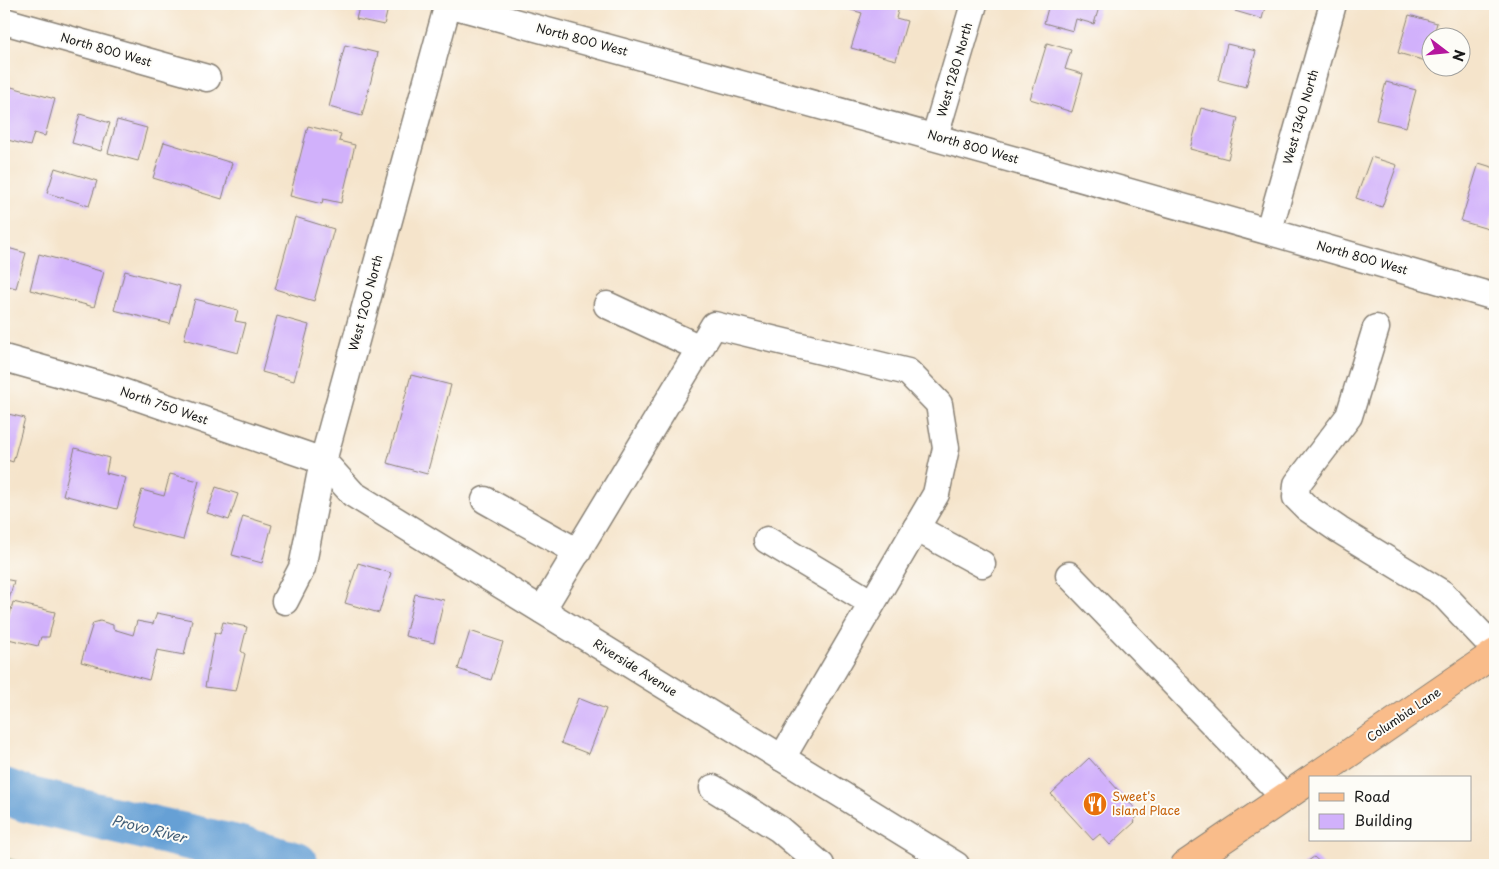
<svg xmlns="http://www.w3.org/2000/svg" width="1499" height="869" font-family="'Playpen Sans',sans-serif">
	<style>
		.green { fill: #9dc875; stroke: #5c7248 }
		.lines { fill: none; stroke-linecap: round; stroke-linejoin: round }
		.river { stroke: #66a0d5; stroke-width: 46 }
		.building { fill: #d1b1fb }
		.minor-casing { stroke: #888074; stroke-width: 29 }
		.major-casing { stroke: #888074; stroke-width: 30 }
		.minor { stroke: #fff; stroke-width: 26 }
		.major { stroke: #f9bc8a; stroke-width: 28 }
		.labels { text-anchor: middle; stroke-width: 4; stroke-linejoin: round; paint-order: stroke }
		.street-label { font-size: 12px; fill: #1c1c1c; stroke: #fdfcf7 }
		.food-label { font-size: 12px; fill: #c56008; stroke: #fdfcf7; text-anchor: start }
		.water-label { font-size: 14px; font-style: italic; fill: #415e78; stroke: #fdfcf7 }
	</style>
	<rect width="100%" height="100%" fill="#fdfcf7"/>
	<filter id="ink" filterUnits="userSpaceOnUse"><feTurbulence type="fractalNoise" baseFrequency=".02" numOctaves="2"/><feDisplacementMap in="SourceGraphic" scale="10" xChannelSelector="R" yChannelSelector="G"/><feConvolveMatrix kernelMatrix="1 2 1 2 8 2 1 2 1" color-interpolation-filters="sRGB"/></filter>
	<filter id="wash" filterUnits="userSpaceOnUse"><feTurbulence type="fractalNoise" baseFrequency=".0096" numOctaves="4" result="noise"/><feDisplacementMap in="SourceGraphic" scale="20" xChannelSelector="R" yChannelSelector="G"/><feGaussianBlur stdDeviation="1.12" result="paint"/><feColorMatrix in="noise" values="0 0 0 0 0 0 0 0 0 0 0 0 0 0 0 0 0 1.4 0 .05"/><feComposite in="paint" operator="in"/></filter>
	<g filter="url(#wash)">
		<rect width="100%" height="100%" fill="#f5e4cb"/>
		<path class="green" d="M4,857L19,862L40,865H4Z"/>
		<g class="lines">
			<path class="river" d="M4,791L25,799L236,848L296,865"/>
		</g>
		<g id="blocks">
			<g class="building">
				<path d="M360,4H389L384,25L356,19Z"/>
				<path d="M847,4H900L896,18L907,21L896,60L851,48L862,13L845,8Z"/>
				<path d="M1049,4H1100L1094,24L1076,19L1073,31L1044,23Z"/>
				<path d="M1237,4H1269L1268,8L1265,7L1262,19L1235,11Z"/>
				<path d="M1409,15L1437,23L1426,61L1398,53Z"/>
				<path d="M1047,43L1071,50L1065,69L1083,74L1072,112L1030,99Z"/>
				<path d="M1227,44L1256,51L1246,87L1218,80Z"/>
				<path d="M345,45L378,53L362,116L329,107Z"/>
				<path d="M1386,82L1416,90L1406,127L1376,120Z"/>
				<path d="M4,85L55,99L45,136L34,133L30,146L4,139Z"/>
				<path d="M1201,108L1238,118L1228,159L1190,149Z"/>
				<path d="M80,114L110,123L101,151L72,143Z"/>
				<path d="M117,120L147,128L138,161L108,153Z"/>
				<path d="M308,126L341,134L339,141L355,145L341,203L323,199L322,204L290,196Z"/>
				<path d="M164,142L232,163L222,199L153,178Z"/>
				<path d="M1371,157L1397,165L1382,207L1356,198Z"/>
				<path d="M1479,163L1495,168V206L1488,229L1461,221Z"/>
				<path d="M55,168L97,181L89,206L47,193Z"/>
				<path d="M295,217L334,229L314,301L275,289Z"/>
				<path d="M4,247L26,253L16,288L4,285Z"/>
				<path d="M39,254L104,272L94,307L30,290Z"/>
				<path d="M125,271L180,286L170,324L114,310Z"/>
				<path d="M195,299L238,310L235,321L246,323L238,353L184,339Z"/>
				<path d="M277,316L309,325L294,381L262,372Z"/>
				<path d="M411,375L451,385L427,474L387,463Z"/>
				<path d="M4,413L25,418L13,462L4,459Z"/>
				<path d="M75,448L109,458L106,473L126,478L117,509L63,495Z"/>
				<path d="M170,474L199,481L183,540L131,527L142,490L164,496Z"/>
				<path d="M216,487L238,494L229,520L207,513Z"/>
				<path d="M243,516L272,525L262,563L232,555Z"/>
				<path d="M358,563L391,573L379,613L345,603Z"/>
				<path d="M4,579L14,581L7,607L4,606Z"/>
				<path d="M415,594L444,600L434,643L405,636Z"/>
				<path d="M13,602L55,612L49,637H41L38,646L4,638Z"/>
				<path d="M157,613L192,620L184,655L157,650L149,680L81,662L93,623L100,621L113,625V629L133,635L137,621L153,624Z"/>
				<path d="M223,622L247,627L241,651L245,654L236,691L205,687L215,632L220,634Z"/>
				<path d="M470,631L503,642L491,680L458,669Z"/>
				<path d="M578,698L606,709L589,754L561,743Z"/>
				<path d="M1089,758L1140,814L1134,820L1135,822L1110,845L1100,834L1093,840L1051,794Z"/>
				<path d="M1314,857L1323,865H1302Z"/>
			</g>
		</g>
	</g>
	<g filter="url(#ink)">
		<use href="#blocks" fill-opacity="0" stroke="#888074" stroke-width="1"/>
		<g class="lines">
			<g class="minor-casing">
				<g id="minor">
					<path d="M4,21L207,78"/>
					<path d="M935,136L974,4"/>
					<path d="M1269,230L1333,4"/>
					<path d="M607,305L700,348"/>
					<path d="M1376,328L1349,416L1297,484L1296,497L1307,508L1339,530L1442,593L1495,649"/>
					<path d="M4,358L111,388L323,461L353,494L956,865"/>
					<path d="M485,500L578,552"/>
					<path d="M916,528L982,564"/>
					<path d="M767,540L872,603"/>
					<path d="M1069,575L1284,797"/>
					<path d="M285,601L302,568L323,461L448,4C798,99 1147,195 1495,297"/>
					<path d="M542,610L714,325L908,372L939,404L946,448L936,494L782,758"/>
					<path d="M713,788L779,829L821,865"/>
				</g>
			</g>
			<g class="major-casing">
				<g id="major">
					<path d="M1313,778L1495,653"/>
					<path d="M1185,865L1310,780"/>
				</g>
			</g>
			<use href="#minor" class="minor"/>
			<use href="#major" class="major"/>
		</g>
	</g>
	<defs>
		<g id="restaurant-disc" transform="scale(1.25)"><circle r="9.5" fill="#e8710a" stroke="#fdfcf7"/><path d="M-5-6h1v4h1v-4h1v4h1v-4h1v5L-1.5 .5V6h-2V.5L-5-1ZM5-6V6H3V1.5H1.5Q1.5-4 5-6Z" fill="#fff"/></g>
	</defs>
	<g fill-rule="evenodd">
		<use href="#restaurant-disc" x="1095" y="804"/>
	</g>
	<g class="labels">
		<g class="street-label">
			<text transform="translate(582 40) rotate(15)" y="4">North 800 West</text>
			<text transform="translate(106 50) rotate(16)" y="4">North 800 West</text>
			<text transform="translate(955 70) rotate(-74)" y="4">West 1280 North</text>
			<text transform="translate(1301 117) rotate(-74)" y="4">West 1340 North</text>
			<text transform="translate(973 147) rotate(16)" y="4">North 800 West</text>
			<text transform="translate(1362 258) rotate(16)" y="4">North 800 West</text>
			<text transform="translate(366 303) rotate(-75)" y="4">West 1200 North</text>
			<text transform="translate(164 406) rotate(19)" y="4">North 750 West</text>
			<text transform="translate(635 668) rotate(32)" y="4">Riverside Avenue</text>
			<text transform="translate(1404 715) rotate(-34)" y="4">Columbia Lane</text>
		</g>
		<g class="food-label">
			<text x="1112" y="801">Sweet's<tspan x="1112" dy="14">Island Place</tspan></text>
		</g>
		<g class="water-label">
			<text transform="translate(149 829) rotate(14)" y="5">Provo River</text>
		</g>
	</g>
	<rect width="1499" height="869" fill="none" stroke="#fdfcf7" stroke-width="20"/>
	<rect x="1309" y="776" width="162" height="65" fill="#fdfcf7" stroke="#a3a29f"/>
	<rect x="1319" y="793" width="25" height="8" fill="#f9bc8a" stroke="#a3a29f"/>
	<text x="1354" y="802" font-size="15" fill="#1c1c1c">Road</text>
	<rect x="1319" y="814" width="25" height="15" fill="#d1b1fb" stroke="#a3a29f"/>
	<text x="1354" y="826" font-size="15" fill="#1c1c1c">Building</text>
	<g transform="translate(1446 52) rotate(106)"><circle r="24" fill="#fdfcf7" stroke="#a3a29f"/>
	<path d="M0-4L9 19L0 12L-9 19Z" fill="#b5179e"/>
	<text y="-8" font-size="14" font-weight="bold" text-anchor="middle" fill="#1c1c1c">N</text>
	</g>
</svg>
